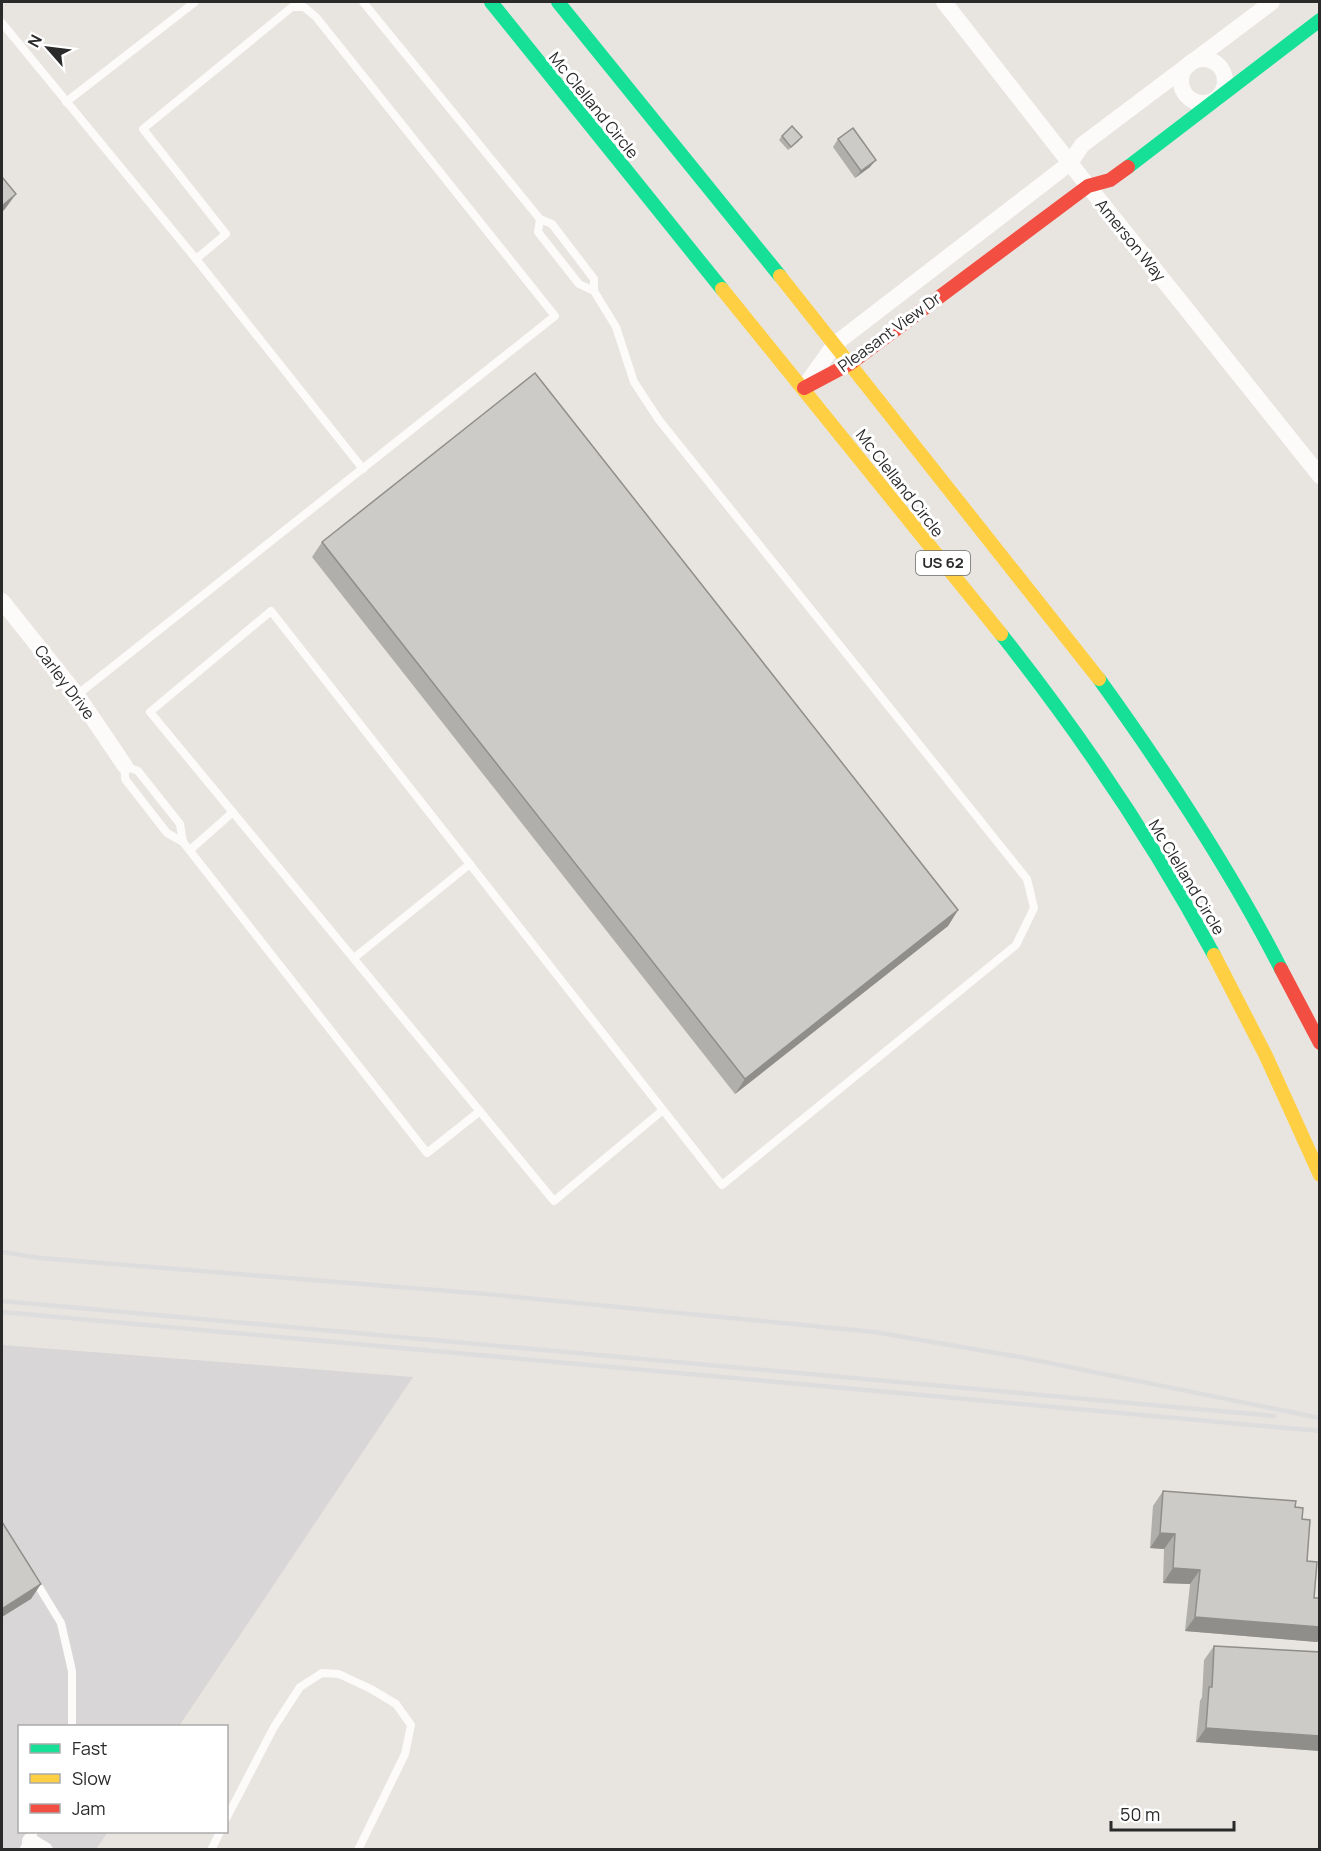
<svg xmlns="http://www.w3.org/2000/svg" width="1321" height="1851" font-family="Manrope,sans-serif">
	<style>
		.industrial { fill: #d8d6d7 }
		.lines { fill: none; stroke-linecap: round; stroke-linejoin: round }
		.lane { stroke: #fcfbfa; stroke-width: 8 }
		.street { stroke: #fcfbfa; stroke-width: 16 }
		.fast { stroke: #16e098; stroke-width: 14 }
		.slow { stroke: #ffcf43; stroke-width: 14 }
		.jam { stroke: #f24e42; stroke-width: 14 }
		.rail { stroke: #deddde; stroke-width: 4.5 }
		.wall { fill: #b0afab }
		.shaded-wall { fill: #908e8b }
		.building { fill: #cdcbc7; stroke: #908e8b; stroke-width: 1.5 }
		.labels { text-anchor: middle; stroke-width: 6; stroke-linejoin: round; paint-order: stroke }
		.shield { fill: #fff; stroke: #6a6a6a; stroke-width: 1.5 }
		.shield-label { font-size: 15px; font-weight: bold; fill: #2a2a2a }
		.street-label { font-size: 16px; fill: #2a2a2a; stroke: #fff }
	</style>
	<rect width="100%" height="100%" fill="#e8e5e0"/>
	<path class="industrial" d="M2,1345L413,1377L179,1726H20V1832H108L96,1849H2Z"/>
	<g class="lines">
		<g class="lane">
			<path d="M363,2L540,219L552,224L594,279V291"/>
			<path d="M2,23L196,259"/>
			<path d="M66,102L195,2"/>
			<path d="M540,219L538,232L579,284L594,291L616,327L634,382L659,420L1027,879L1034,908L1016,945L722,1185C572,993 421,802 271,611L150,712L554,1201L663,1110"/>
			<path d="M77,695L555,316L316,17L304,7H292L143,129L226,234L196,259L363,469"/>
			<path d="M125,766L138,771L180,824L183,842L167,833L125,779Z"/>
			<path d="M183,842L427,1153L480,1111"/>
			<path d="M190,850L233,812"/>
			<path d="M354,958L470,864"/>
			<path d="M33,1577L61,1623L72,1671V1726"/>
			<path d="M226,1819L274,1727L300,1687L322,1673L339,1674L371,1689L396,1704L411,1725L405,1754L358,1850"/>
			<path d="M23,1850L34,1832"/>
			<path d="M211,1850L220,1832"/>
		</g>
		<g class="street">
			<path d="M944,2L1088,186L1320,476"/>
			<circle cx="1203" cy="81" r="22"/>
			<path d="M805,386L835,344L1070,163L1082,145L1272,2"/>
			<path d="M2,601L77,695L125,766"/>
			<path d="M30,1841L45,1850"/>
		</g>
		<g class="fast">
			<path d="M491,2L722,289"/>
			<path d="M558,2L780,276"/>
			<path d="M1128,167L1320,20"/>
			<path d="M1001,634C1081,735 1153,842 1214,955"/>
			<path d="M1099,679C1166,772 1229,867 1281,969"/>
		</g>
		<g class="slow">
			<path d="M780,276L1099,679"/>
			<path d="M722,289L1001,634"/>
			<path d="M1214,955L1266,1056L1320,1175"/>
		</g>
		<g class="jam">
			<path d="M804,388L851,363L1088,186L1110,180L1128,167"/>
			<path d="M1281,969L1320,1043"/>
		</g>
		<g class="rail">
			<path d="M2,1252L40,1258L486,1294L874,1332L1020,1357L1320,1418"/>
			<path d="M2,1301C426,1341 850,1379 1274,1416"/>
			<path d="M2,1312L1320,1431"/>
		</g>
	</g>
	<g class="wall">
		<path d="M782,136L799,141L788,150L779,140Z"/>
		<path d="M838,139L870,167L855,178L833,147Z"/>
		<path d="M322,542L958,910L948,926L735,1094L312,557Z"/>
		<path d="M1163,1491L1295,1507L1302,1519L1307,1561L1314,1598H1320V1639L1317,1642L1185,1631L1190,1584L1163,1583L1164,1549L1150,1548L1153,1506Z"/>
		<path d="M1214,1646L1320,1652V1751L1196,1742L1200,1701L1202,1697L1204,1660Z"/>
	</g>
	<g class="shaded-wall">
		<path d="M876,160L870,167L855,178L861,171Z"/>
		<path d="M16,194L5,209L2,212V206Z"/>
		<path d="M958,910L948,926L735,1094L745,1079Z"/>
		<path d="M1160,1533L1175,1534L1164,1549L1150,1548Z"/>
		<path d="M1173,1568L1200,1570L1190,1584L1163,1583Z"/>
		<path d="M41,1584L31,1599L2,1617V1609Z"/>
		<path d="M1195,1617L1320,1627V1639L1317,1642L1185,1631Z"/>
		<path d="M1206,1728L1320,1736V1751L1196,1742Z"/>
	</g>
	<g class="building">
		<path d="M792,126L802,137L791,147L782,136Z"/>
		<path d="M853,128L876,160L861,171L838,139Z"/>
		<path d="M2,177L16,194L2,206Z"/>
		<path d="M535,373L958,910L745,1079L322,542Z"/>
		<path d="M1163,1491L1296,1501L1295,1507L1303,1508L1302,1519L1310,1520L1307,1561L1317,1562L1314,1598H1320V1627L1195,1617L1200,1570L1173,1568L1175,1534L1160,1533Z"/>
		<path d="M2,1522L41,1584L2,1609Z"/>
		<path d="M1214,1646L1320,1652V1736L1206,1728L1209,1687H1212Z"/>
	</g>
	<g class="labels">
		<rect class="shield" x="916" y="551" width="54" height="24" rx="4.5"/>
		<g class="shield-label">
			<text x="943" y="568">US 62</text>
		</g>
		<g class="street-label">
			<text transform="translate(594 105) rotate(51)" y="6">Mc Clelland Circle</text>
			<text transform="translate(1131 240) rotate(51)" y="6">Amerson Way</text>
			<text transform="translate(889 332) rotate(-36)" y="6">Pleasant View Dr</text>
			<text transform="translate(900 483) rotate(52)" y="6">Mc Clelland Circle</text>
			<text transform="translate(65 682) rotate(53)" y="6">Carley Drive</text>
			<text transform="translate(1187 877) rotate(59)" y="6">Mc Clelland Circle</text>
		</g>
	</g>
	<rect width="1321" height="1851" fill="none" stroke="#2a2a2a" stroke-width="6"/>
	<rect x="18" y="1725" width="210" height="108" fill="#ffffff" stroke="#aaaaaa" stroke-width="1.5"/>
	<rect x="30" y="1744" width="30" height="9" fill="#16e098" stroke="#aaaaaa" stroke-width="1.5"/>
	<text x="72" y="1755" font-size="18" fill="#2a2a2a">Fast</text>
	<rect x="30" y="1774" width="30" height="9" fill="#ffcf43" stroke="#aaaaaa" stroke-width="1.5"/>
	<text x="72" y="1785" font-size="18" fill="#2a2a2a">Slow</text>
	<rect x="30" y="1804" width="30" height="9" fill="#f24e42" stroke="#aaaaaa" stroke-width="1.5"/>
	<text x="72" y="1815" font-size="18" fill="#2a2a2a">Jam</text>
	<g transform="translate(48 48) rotate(298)" stroke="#ffffff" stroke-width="4.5" paint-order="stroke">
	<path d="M0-4.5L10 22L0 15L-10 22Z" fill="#2a2a2a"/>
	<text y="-9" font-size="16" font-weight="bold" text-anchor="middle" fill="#2a2a2a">N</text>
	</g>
	<path d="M1111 1821v9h123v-9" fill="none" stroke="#2a2a2a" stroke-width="3"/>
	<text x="1120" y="1821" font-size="18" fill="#2a2a2a" stroke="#ffffff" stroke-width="4.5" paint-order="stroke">50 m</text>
</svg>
